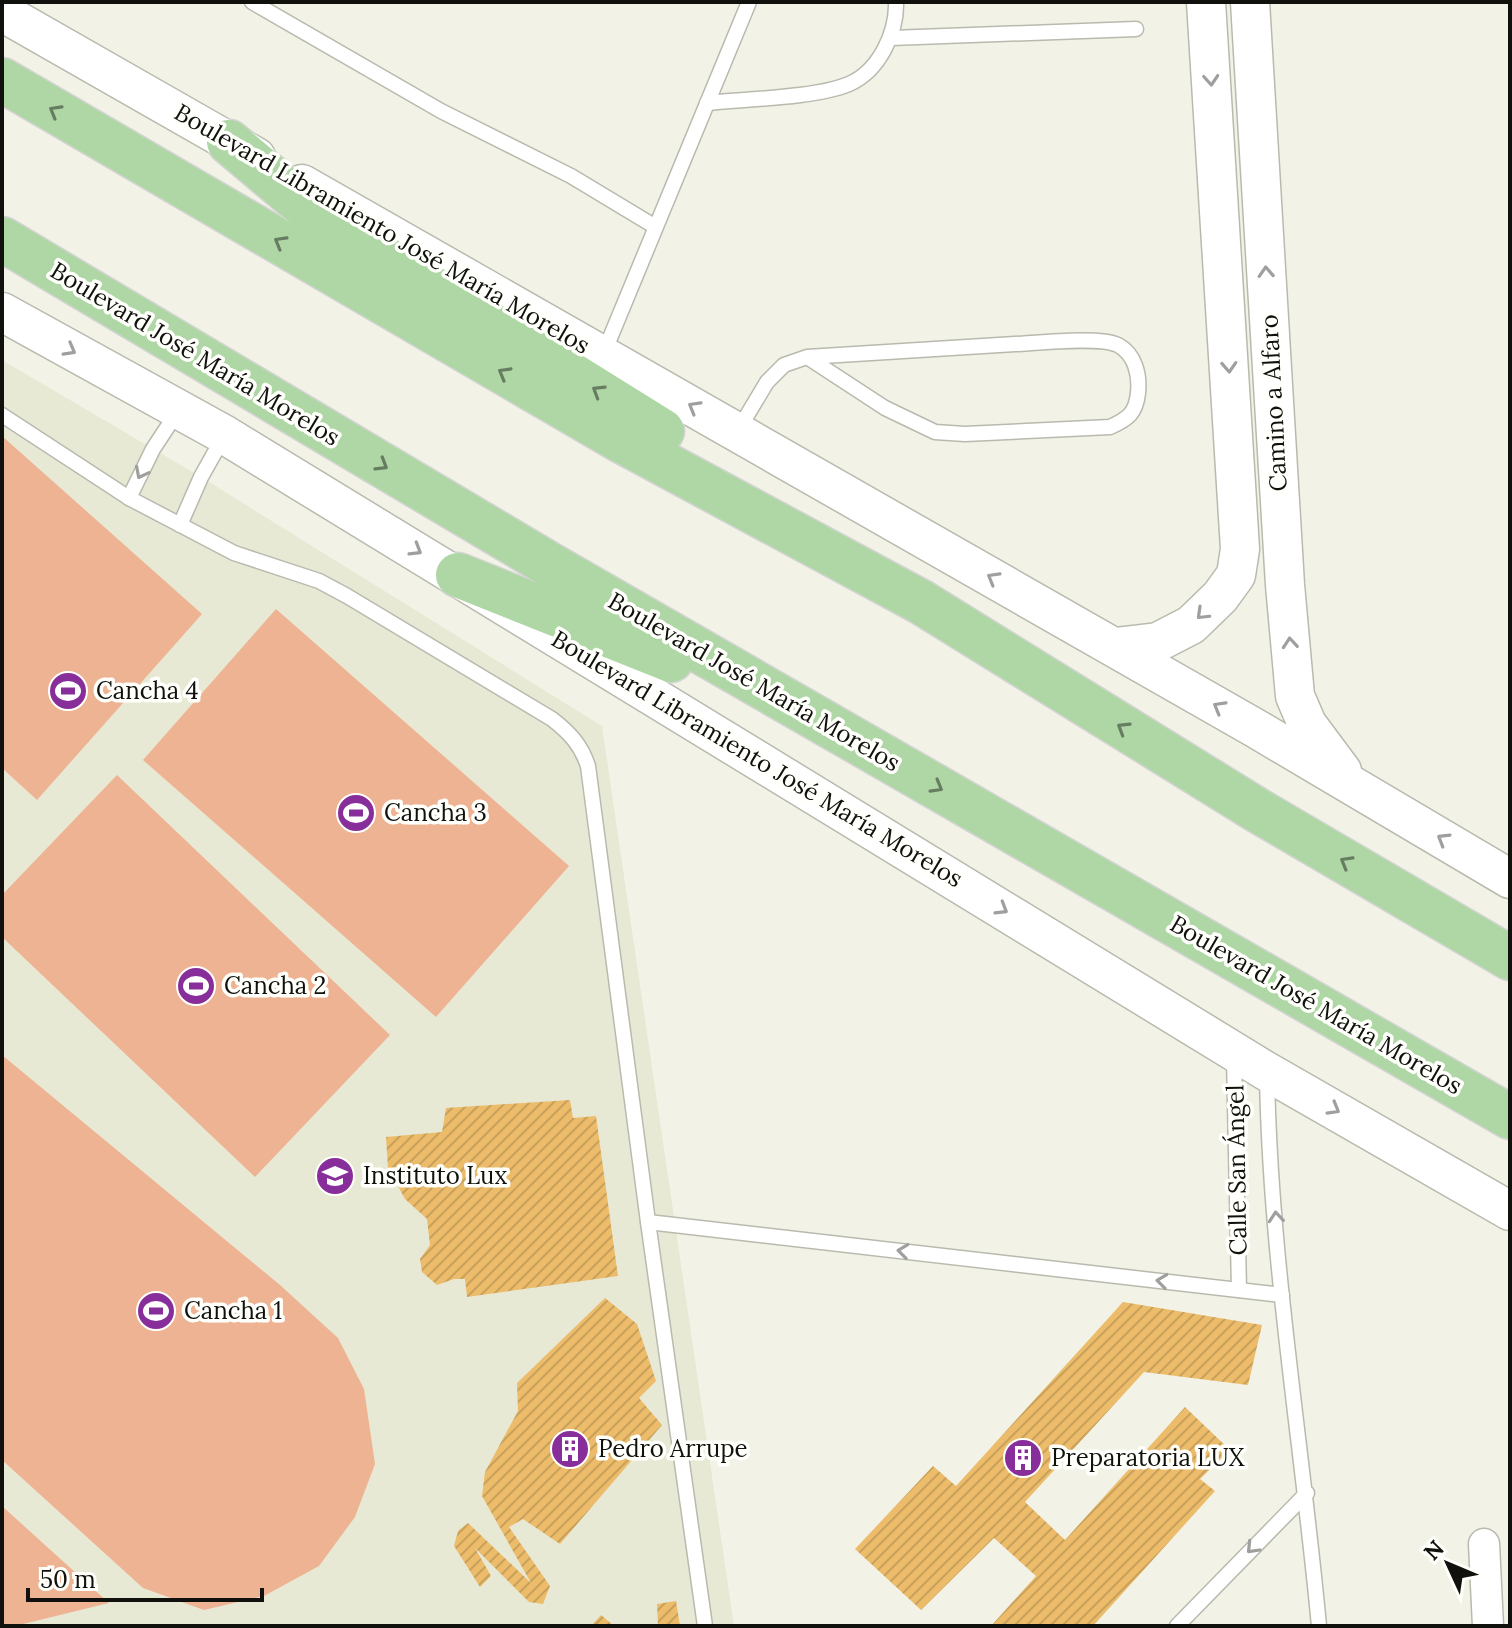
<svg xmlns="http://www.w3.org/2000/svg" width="1512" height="1628" font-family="Lora,serif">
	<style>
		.built { fill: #e8e9d5 }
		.pitch { fill: #eeb393 }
		.building { fill: url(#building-hatch) }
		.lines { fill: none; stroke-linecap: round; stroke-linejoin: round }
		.service-casing { stroke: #b9baae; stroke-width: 17 }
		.minor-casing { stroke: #b9baae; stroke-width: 33 }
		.tertiary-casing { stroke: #b9baae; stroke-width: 41 }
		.primary-casing { stroke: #d4d4d3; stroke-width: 47 }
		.service { stroke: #fff; stroke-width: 14 }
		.minor { stroke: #fff; stroke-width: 30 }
		.tertiary { stroke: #fff; stroke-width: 38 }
		.primary { stroke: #afd7a6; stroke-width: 44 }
		.oneway { stroke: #9f9f9e }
		.oneway2 { stroke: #677d61 }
		.labels { text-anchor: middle; stroke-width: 7; stroke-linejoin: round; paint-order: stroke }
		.street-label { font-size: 24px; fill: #10100c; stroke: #fffffc }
		.poi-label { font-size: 24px; fill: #10100c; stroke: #fffffc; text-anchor: start }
	</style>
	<defs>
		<pattern id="building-hatch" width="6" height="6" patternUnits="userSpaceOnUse" patternTransform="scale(2)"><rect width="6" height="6" fill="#ecbc6a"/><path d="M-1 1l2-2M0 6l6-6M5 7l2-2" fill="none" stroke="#c9a15b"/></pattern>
	</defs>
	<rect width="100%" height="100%" fill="#f2f3e6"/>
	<path class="built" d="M2,360L201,477L602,726L734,1626H2Z"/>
	<g class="pitch">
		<path d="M2,436L202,614L37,800L2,768Z"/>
		<path d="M276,609L569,866L436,1017L143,760Z"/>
		<path d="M117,775L390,1035L255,1177L2,937V895Z"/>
		<path d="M2,1055L280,1285L338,1338L364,1389L375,1464L355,1517L319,1566L264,1596L204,1610L143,1588L2,1460Z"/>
		<path d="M2,1506L109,1603L15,1626H2Z"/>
	</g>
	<g class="building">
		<path d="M570,1100L573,1118L596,1116L618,1276L467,1297L465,1279H454L437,1285L422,1272L420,1259L430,1245L427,1219L405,1199L388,1168L386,1137L442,1132L446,1108Z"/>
		<path d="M605,1298L637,1324L656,1381L639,1398L662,1425L560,1544L523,1519L509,1527L550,1586L543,1604L529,1602L475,1548L491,1576L480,1587L454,1546L458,1531L468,1523L531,1583L482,1496L485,1472L518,1411L517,1383Z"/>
		<path d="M1123,1302L1262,1325L1248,1385L1144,1372L1025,1502L1065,1540L1185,1407L1230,1450L1200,1479L1215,1491L1093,1626H991L1036,1576L994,1538L921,1610L855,1549L933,1466L956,1486Z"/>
		<path d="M676,1601L680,1626H658L657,1604Z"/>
		<path d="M601,1615L614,1626H591Z"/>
	</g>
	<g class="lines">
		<g class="service-casing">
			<g id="service">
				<path d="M252,2L441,111L571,176L654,226"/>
				<path d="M891,38L1136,29"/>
				<path d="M707,103C744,99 816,98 849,84C879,71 897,33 896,2"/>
				<path d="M603,355L749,2"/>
				<path d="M2,415L129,498L234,553L319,581L347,596L552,719C570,733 581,745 588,766L648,1222L705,1626"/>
				<path d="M737,432L767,382L784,365L807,357C876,353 945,349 1015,344C1037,343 1100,336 1118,345C1135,354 1140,375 1138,393C1136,413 1128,419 1110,427L965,434L935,432L885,408L807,357"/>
				<path d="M129,498L153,449L178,411"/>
				<path d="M180,525L201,477L224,436"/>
				<path d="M1234,1058L1239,1290"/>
				<path d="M1267,1075C1270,1259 1302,1443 1319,1626"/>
				<path d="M648,1222L1282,1295"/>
				<path d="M1177,1626L1307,1493"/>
			</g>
		</g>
		<g class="minor-casing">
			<path id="minor" d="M1484,1544L1488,1626"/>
		</g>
		<g class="tertiary-casing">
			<g id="tertiary">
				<path d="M1250,2L1285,585L1295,696L1307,724L1342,771"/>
				<path d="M2,12L256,157"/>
				<path d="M302,184L1255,728L1510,879"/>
				<path d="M2,312L225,435L1266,1071L1510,1211"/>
				<path d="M1115,647L1158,642L1191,625L1220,597L1236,575L1240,549L1206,2"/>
			</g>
		</g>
		<g class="primary-casing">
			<g id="primary">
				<path d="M2,80L620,440L921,602L1257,810L1510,958"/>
				<path d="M229,142L318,217L662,431"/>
				<path d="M2,239L552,566L1510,1117"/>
				<path d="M458,575L671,660"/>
			</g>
		</g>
		<use href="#service" class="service"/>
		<use href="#minor" class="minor"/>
		<use href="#tertiary" class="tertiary"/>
		<use href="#primary" class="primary"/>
	</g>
	<defs><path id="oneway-chevron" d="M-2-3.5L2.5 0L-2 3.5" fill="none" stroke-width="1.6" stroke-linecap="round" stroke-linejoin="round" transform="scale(2)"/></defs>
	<g class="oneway">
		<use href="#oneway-chevron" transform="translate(1211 80) rotate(86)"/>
		<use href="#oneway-chevron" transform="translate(1266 272) rotate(-93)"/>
		<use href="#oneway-chevron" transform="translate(70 350) rotate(29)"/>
		<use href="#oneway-chevron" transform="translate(1229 367) rotate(87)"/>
		<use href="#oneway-chevron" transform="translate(694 407) rotate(-150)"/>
		<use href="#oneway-chevron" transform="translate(141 473) rotate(117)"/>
		<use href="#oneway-chevron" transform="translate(416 550) rotate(31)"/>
		<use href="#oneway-chevron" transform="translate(993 578) rotate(-150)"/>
		<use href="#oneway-chevron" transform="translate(1202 614) rotate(136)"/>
		<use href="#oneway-chevron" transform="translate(1290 643) rotate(-95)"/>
		<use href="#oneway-chevron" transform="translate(1219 707) rotate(-150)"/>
		<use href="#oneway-chevron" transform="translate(1443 839) rotate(-149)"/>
		<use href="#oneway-chevron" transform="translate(1002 909) rotate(31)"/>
		<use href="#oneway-chevron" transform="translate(1334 1109) rotate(30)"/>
		<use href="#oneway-chevron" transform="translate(1276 1217) rotate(-95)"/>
		<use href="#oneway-chevron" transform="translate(903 1251) rotate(-173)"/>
		<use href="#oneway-chevron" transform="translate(1162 1281) rotate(-173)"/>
		<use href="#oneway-chevron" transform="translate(1252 1548) rotate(134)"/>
	</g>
	<g class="oneway2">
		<use href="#oneway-chevron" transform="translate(55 111) rotate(-150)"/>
		<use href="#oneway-chevron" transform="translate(280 242) rotate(-150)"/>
		<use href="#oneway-chevron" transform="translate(504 373) rotate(-150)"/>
		<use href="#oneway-chevron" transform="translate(598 391) rotate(-148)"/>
		<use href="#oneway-chevron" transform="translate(382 465) rotate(31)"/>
		<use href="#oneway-chevron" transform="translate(1123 728) rotate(-148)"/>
		<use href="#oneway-chevron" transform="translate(937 787) rotate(30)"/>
		<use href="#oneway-chevron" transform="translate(1346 862) rotate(-150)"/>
	</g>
	<defs>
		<g id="stadium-disc" transform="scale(2)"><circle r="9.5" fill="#872e9b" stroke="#fffffc"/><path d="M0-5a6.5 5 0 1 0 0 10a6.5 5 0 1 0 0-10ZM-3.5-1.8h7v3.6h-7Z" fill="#fff"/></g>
		<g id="school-disc" transform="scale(2)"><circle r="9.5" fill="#872e9b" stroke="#fffffc"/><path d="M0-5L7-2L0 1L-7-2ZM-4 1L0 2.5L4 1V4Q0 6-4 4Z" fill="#fff"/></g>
		<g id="building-disc" transform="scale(2)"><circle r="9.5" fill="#872e9b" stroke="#fffffc"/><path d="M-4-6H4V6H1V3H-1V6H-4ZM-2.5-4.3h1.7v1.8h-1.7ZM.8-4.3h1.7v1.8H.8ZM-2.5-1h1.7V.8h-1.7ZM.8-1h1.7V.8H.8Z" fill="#fff"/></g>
	</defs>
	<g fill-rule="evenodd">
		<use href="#stadium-disc" x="68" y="691"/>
		<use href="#stadium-disc" x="356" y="813"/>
		<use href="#stadium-disc" x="196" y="986"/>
		<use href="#school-disc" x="335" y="1176"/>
		<use href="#stadium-disc" x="156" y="1311"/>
		<use href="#building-disc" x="570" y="1449"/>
		<use href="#building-disc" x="1023" y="1458"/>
	</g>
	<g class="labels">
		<g class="street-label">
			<text transform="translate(382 229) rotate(30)" y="8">Boulevard Libramiento José María Morelos</text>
			<text transform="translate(195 354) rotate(31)" y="8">Boulevard José María Morelos</text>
			<text transform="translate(1274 403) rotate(-93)" y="8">Camino a Alfaro</text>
			<text transform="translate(754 682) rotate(30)" y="8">Boulevard José María Morelos</text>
			<text transform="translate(757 759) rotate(31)" y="8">Boulevard Libramiento José María Morelos</text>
			<text transform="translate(1316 1005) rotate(30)" y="8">Boulevard José María Morelos</text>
			<text transform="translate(1237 1170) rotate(-91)" y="8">Calle San Ángel</text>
		</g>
		<g class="poi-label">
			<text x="96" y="699">Cancha 4</text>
			<text x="384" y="821">Cancha 3</text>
			<text x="224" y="994">Cancha 2</text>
			<text x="363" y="1184">Instituto Lux</text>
			<text x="184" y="1319">Cancha 1</text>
			<text x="598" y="1457">Pedro Arrupe</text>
			<text x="1051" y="1466">Preparatoria LUX</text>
		</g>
	</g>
	<rect width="1512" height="1628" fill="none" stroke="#10100c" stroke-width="8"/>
	<g transform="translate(1448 1564) rotate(314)" stroke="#fffffc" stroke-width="6" paint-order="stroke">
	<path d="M0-6L14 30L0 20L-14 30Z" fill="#10100c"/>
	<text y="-12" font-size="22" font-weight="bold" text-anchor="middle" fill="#10100c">N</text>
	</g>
	<path d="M28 1588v12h234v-12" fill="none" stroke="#10100c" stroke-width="4"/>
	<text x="40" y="1588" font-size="24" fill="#10100c" stroke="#fffffc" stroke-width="6" paint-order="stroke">50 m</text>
</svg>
